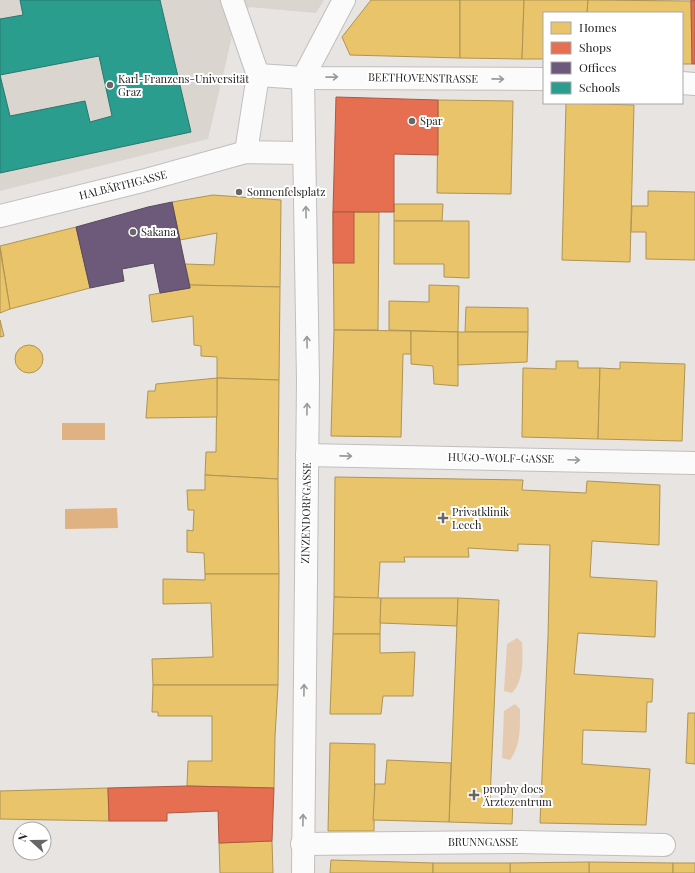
<svg xmlns="http://www.w3.org/2000/svg" width="695" height="873" font-family="'Playfair Display',serif">
	<style>
		.built { fill: #dbd5cf }
		.green { fill: #e5cab0 }
		.water { fill: #e0b281 }
		.homes { fill: #e9c46a; stroke: #ae9454 }
		.shops { fill: #e76f51; stroke: #ac5843 }
		.offices { fill: #6d597a; stroke: #574960 }
		.schools { fill: #2a9d8f; stroke: #28786e; fill-rule: evenodd }
		.lines { fill: none; stroke-linecap: round; stroke-linejoin: round }
		.minor-casing { stroke: #c1bfbe; stroke-width: 24 }
		.minor { stroke: #fbfbfb; stroke-width: 22 }
		.oneway { stroke: #9a9a99 }
		.poi-dot { fill: #686765; stroke: #fff; stroke-width: 1.5 }
		.labels { text-anchor: middle; stroke-width: 4; stroke-linejoin: round; paint-order: stroke }
		.street-label { font-size: 11px; fill: #242322; stroke: #fff }
		.poi-label { font-size: 11px; fill: #242322; stroke: #fff; text-anchor: start }
	</style>
	<rect width="100%" height="100%" fill="#e7e4e2"/>
	<path class="built" d="M0,0H324L316,13L249,7L233,32L208,139L0,191Z"/>
	<g class="green">
		<path d="M517,638L522,642C523,659 524,680 512,693L504,691L507,644Z"/>
		<path d="M515,704L520,709C520,726 521,746 510,760L502,758L504,711Z"/>
	</g>
	<g class="water">
		<rect x="62" y="423" width="43" height="17"/>
		<path d="M117,508L118,528L65,529V509Z"/>
	</g>
	<g class="homes">
		<path d="M371,0H460V58L350,55L342,37Z"/>
		<path d="M460,0H524L522,59L460,58Z"/>
		<path d="M524,0H588L587,13H544V59H522Z"/>
		<path d="M588,0L691,1L692,64H682V13H587Z"/>
		<path d="M438,100L513,101L511,194L437,193Z"/>
		<path d="M566,103L634,105L630,262L562,260Z"/>
		<path d="M648,191L695,192V260L646,259V232H631L632,206H648Z"/>
		<path d="M213,195L281,200L280,287L190,285L185,264L214,265L217,233L180,240L172,202Z"/>
		<path d="M394,204H443L442,221H394Z"/>
		<path d="M333,212H379L378,330H334Z"/>
		<path d="M394,221H469V278L444,277V264H394Z"/>
		<path d="M76,227L90,288L10,309L0,246Z"/>
		<path d="M0,249L10,309L0,313Z"/>
		<path d="M190,285L280,287L279,380L217,378V357L201,356V346L194,345L193,316L152,322L149,295L190,288Z"/>
		<path d="M429,285L459,286L458,332L389,330V301L429,302Z"/>
		<path d="M466,307L528,308V332H465Z"/>
		<path d="M0,320L4,336L0,337Z"/>
		<path d="M334,330L411,331V354H403L401,437L331,436Z"/>
		<path d="M411,331L458,332V386L434,384L433,366L411,364Z"/>
		<path d="M458,332H528L527,362L458,365Z"/>
		<circle cx="29" cy="359" r="14"/>
		<path d="M556,361H578V368H600L598,439L522,437L523,368L556,369Z"/>
		<path d="M620,362L685,364L682,441L598,439L600,368L620,369Z"/>
		<path d="M217,378L279,380L278,479L205,475L206,452H216Z"/>
		<path d="M217,378V417L146,418L148,391H155L156,384Z"/>
		<path d="M205,475L278,479L279,574H205L204,553L187,552V530L193,531L194,510H188L187,490H205Z"/>
		<path d="M335,477L523,480L522,490L586,493L587,481L660,485L659,545L592,541L590,577L657,581L655,637L578,633L574,674L653,679L652,702H647L646,732L583,730L582,764L650,769L646,825L540,823L548,637L550,545L518,544V551L468,548L469,557H404L405,562H380L378,599L334,597Z"/>
		<path d="M205,574H279L278,685H153L152,659L213,657L211,603L163,604V579L205,580Z"/>
		<path d="M334,597L381,598L380,634H333Z"/>
		<path d="M381,598H458L457,626L380,623Z"/>
		<path d="M458,598L499,600L490,799L513,800L512,824L449,822Z"/>
		<path d="M333,634H380V653L415,652L413,696H383L381,714H330Z"/>
		<path d="M153,685H278L275,737L274,788L187,786L188,761H212V716H158V712H152Z"/>
		<path d="M688,713H695V764L686,763Z"/>
		<path d="M330,743L375,744L374,831H328Z"/>
		<path d="M387,760L451,763L449,822L373,820L375,784H385Z"/>
		<path d="M108,788L109,821L0,819V791Z"/>
		<path d="M272,841L273,873H220L219,843Z"/>
		<path d="M331,860L433,863V873H330Z"/>
		<path d="M589,862L673,863V873H589Z"/>
		<path d="M589,862V873H510V863Z"/>
		<rect x="433" y="863" width="77" height="10"/>
		<rect x="673" y="863" width="22" height="10"/>
	</g>
	<g class="shops">
		<path d="M691,0H695V64H692Z"/>
		<path d="M336,97L438,100V155L394,154V212H333Z"/>
		<rect x="333" y="212" width="21" height="51"/>
		<path d="M187,786L274,788L272,841L219,843L218,811L167,813V821H109L108,788Z"/>
	</g>
	<path class="offices" d="M172,202L190,288L160,293L154,263L122,269L124,281L90,288L76,227L148,207Z"/>
	<path class="schools" d="M20,0H160L191,132L0,173V19L23,15ZM99,56L112,116L90,122L85,101L10,116L0,75Z"/>
	<g class="lines">
		<g class="minor-casing">
			<g id="minor">
				<path d="M232,0L258,75L246,152"/>
				<path d="M258,75L303,78L544,79"/>
				<path d="M682,83L695,84"/>
				<path d="M0,216L142,181L246,152L304,153"/>
				<path d="M307,455L695,463"/>
				<path d="M302,844L520,842L664,845"/>
				<path d="M303,873L308,381L303,78L344,0"/>
			</g>
		</g>
		<use href="#minor" class="minor"/>
	</g>
	<defs><path id="oneway-shaft" d="M-6 0H5M1.5-3L5.5 0L1.5 3" fill="none" stroke-width="1.6" stroke-linecap="round" stroke-linejoin="round"/></defs>
	<g class="oneway">
		<use href="#oneway-shaft" transform="translate(332 77) rotate(-1)"/>
		<use href="#oneway-shaft" transform="translate(498 79) rotate(1)"/>
		<use href="#oneway-shaft" transform="translate(306 212) rotate(-91)"/>
		<use href="#oneway-shaft" transform="translate(307 342) rotate(-91)"/>
		<use href="#oneway-shaft" transform="translate(307 409) rotate(-89)"/>
		<use href="#oneway-shaft" transform="translate(346 456) rotate(1)"/>
		<use href="#oneway-shaft" transform="translate(574 460) rotate(2)"/>
		<use href="#oneway-shaft" transform="translate(304 690) rotate(-89)"/>
		<use href="#oneway-shaft" transform="translate(303 820) rotate(-89)"/>
	</g>
	<g class="poi-dot">
		<circle cx="110" cy="85" r="4"/>
		<circle cx="412" cy="121" r="4"/>
		<circle cx="239" cy="192" r="4"/>
		<circle cx="133" cy="232" r="4"/>
		<path d="M441 512h4v4h4v4h-4v4h-4v-4h-4v-4h4z"/>
		<path d="M472 789h4v4h4v4h-4v4h-4v-4h-4v-4h4z"/>
	</g>
	<g class="labels">
		<g class="street-label">
			<text transform="translate(423 78) rotate(1)" y="4">BEETHOVENSTRASSE</text>
			<text transform="translate(123 185) rotate(-14)" y="4">HALBÄRTHGASSE</text>
			<text transform="translate(501 458) rotate(1)" y="4">HUGO-WOLF-GASSE</text>
			<text transform="translate(306 513) rotate(-89)" y="4">ZINZENDORFGASSE</text>
			<text x="483" y="846">BRUNNGASSE</text>
		</g>
		<g class="poi-label">
			<text x="118" y="83">Karl-Franzens-Universität<tspan x="118" dy="13">Graz</tspan></text>
			<text x="420" y="125">Spar</text>
			<text x="247" y="196">Sonnenfelsplatz</text>
			<text x="141" y="236">Sakana</text>
			<text x="452" y="516">Privatklinik<tspan x="452" dy="13">Leech</tspan></text>
			<text x="483" y="793">prophy docs<tspan x="483" dy="13">Ärztezentrum</tspan></text>
		</g>
	</g>
	<rect x="543" y="12" width="140" height="92" fill="#ffffff" stroke="#a7a7a7"/>
	<rect x="551" y="22" width="20" height="12" fill="#e9c46a" stroke="#a7a7a7"/>
	<text x="579" y="32" font-size="12" fill="#242322">Homes</text>
	<rect x="551" y="42" width="20" height="12" fill="#e76f51" stroke="#a7a7a7"/>
	<text x="579" y="52" font-size="12" fill="#242322">Shops</text>
	<rect x="551" y="62" width="20" height="12" fill="#6d597a" stroke="#a7a7a7"/>
	<text x="579" y="72" font-size="12" fill="#242322">Offices</text>
	<rect x="551" y="82" width="20" height="12" fill="#2a9d8f" stroke="#a7a7a7"/>
	<text x="579" y="92" font-size="12" fill="#242322">Schools</text>
	<g transform="translate(32 841) rotate(291)"><circle r="19" fill="#ffffff" stroke="#a7a7a7"/>
	<path d="M0-3L7 15L0 10L-7 15Z" fill="#686765"/>
	<text y="-6" font-size="11" font-weight="bold" text-anchor="middle" fill="#242322">N</text>
	</g>
</svg>
